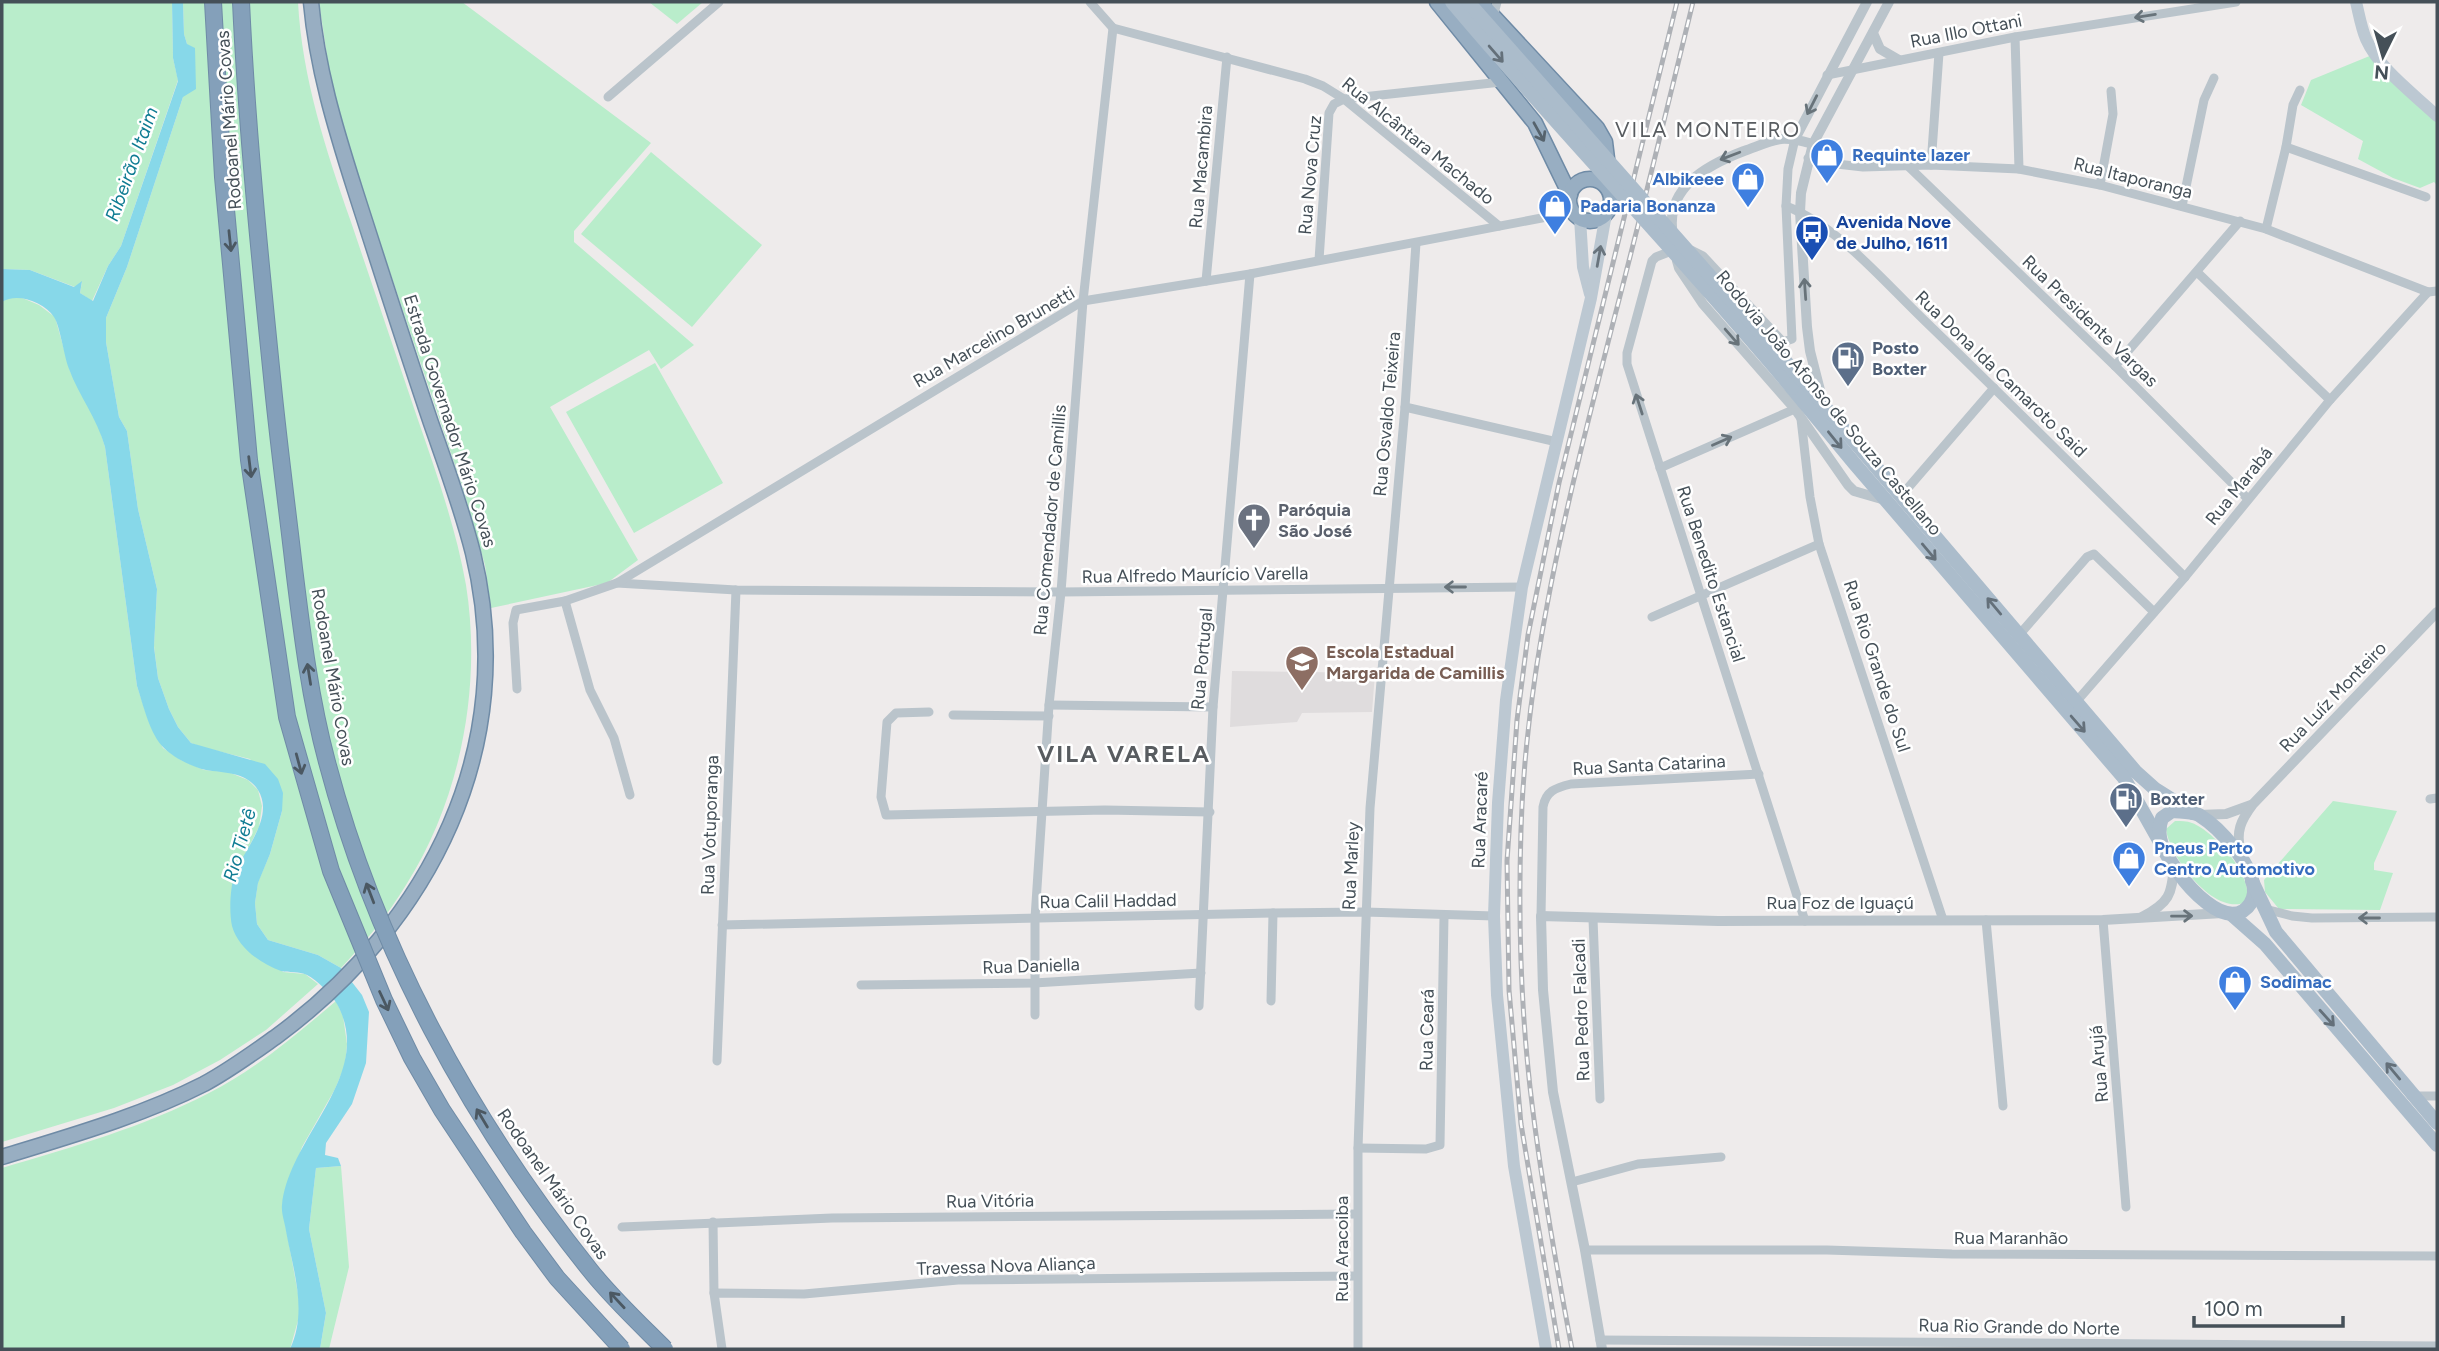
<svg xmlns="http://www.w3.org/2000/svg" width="2439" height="1351" font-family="Figtree,sans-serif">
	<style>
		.education { fill: #dfdcdd }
		.green { fill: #b9edcb }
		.water { fill: #87d8e9 }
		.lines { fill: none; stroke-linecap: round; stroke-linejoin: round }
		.trunk-casing { stroke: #6f8ba6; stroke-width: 17 }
		.minor { stroke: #bac4cb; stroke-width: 9 }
		.tertiary { stroke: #bac4cb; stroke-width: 10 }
		.secondary { stroke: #bcc8d2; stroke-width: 12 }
		.primary { stroke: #abbccb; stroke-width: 14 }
		.trunk { stroke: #98aec2; stroke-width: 14 }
		.rail-casing { stroke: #aeb1b6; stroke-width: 5 }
		.rail { stroke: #fff; stroke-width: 2.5; stroke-dasharray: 8; stroke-linecap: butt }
		.motorway-bridge-casing { stroke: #6f8ba6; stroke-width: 18; stroke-linecap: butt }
		.primary-bridge { stroke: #abbccb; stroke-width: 14 }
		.motorway-bridge { stroke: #84a0ba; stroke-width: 16 }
		.oneway { stroke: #68737a }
		.oneway2 { stroke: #64707a }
		.oneway3 { stroke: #56636d }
		.oneway4 { stroke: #4b5862 }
		.oneway5 { stroke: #69747d }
		.labels { text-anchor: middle; stroke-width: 5; stroke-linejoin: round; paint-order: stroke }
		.street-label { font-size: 18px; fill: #455058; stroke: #fff }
		.shop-label { font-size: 18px; font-weight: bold; fill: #366cbe; stroke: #fff; text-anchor: start }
		.transit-label { font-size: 18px; font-weight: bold; fill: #164399; stroke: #fff; text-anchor: start }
		.service-label { font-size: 18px; font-weight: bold; fill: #4e5e75; stroke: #fff; text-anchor: start }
		.worship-label { font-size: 18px; font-weight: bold; fill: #5b616d; stroke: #fff; text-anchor: start }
		.education-label { font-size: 18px; font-weight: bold; fill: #785e54; stroke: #fff; text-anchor: start }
		.water-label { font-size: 19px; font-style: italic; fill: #0f7c93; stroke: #fff }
		.quarter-label { font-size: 21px; letter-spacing: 2px; fill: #585c60; stroke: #fff }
		.district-label { font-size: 24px; font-weight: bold; letter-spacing: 2px; fill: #585c60; stroke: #fff }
	</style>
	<rect width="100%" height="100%" fill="#eeebeb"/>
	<path class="education" d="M1232,671L1375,673L1372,712L1302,713L1297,722L1230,727Z"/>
	<g class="green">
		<path d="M2,2H172L173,58L178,80L121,246L108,266L92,301L80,293L82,282L75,287L30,270L2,269Z"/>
		<path d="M183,2H298C302,78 326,150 351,222C373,287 395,352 417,417C436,472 456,528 466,585C482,686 461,798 406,885C388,915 365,942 341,968L318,955L268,940L257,924L255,903L258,882L270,854L282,811L250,759L201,747L191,743L178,727L169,709L158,678L154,646L157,589L138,509L127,431L119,417L106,342V318L127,267L183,97L187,44L184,34Z"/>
		<path d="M319,2H462L651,143L574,231V242L694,345L661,369L649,350L550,407L638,560L607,583L491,608L485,565L464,492L352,159L330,76Z"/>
		<path d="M649,2H703L677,24Z"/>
		<path d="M2372,55L2437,122V185L2434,182L2420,188L2393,178L2358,159L2363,141L2301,105L2311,80Z"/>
		<path d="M651,152L762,245L692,327L581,234Z"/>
		<path d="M20,297L39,305L55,317L70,371L98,424L105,447L137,686L148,719L163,748L181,760L204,770L228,772L248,780L258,790L262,806L259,827L234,876L231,903L283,972L305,974L318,984L266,1030L220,1060L173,1085L114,1108L2,1142V302L8,298Z"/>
		<path d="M655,363L723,483L634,533L566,412Z"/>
		<path d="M2333,801L2397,811L2374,863V870L2393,873L2380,910L2279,909L2265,892L2264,880Z"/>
		<path d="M2175,821C2181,821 2187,821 2192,823C2214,831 2256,878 2246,902C2214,917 2169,856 2166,829Z"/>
		<path d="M336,1001L343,1016L347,1044L345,1065L335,1089L302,1147L282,1206L301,1310L290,1349H2V1168C72,1147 144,1127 209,1093C256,1069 296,1035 336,1001Z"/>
		<path d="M341,1166L349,1267L329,1349H320L326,1313L309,1229L316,1168Z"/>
	</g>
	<path class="water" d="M172,2H183L184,34L187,44L195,48L196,89L183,97L127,267L106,318V342L119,417L127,431L138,509L157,589L154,647L158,678L169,709L178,727L191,743L265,764L278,779L283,793L282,811L270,854L258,883L255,903L257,924L268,940L318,955L341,968L362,995L369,1012L366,1063L352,1104L326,1143L325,1155L338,1158L341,1166L316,1168L309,1229L326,1313L320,1349H290C308,1311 293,1270 286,1231C285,1223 281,1213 282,1205C289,1136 376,1075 337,1004C331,994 317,980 307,975C299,971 289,973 281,971C261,964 238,948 232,926C229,912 230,887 235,873C244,850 275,817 258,790C247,772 224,773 206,770C192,767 174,758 164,748C150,735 143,704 137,686L105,447C97,418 79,396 69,369C64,356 60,326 54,317C44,302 17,292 2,302V269L30,270L74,287L82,281L80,293L93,301L108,266L121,246L178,81L173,58Z"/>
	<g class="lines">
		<g class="trunk-casing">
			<g id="trunk">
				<path d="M1437,2L1535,123L1570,195"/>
				<path d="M1480,2L1597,128L1605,142L1608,167"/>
				<circle cx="1590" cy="200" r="21"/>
				<path d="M2,1157C70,1136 141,1116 204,1084C230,1070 253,1053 277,1036C431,922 520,746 473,553C462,509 446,466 431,423C405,346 380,268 355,190C335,127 317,68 311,2"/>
			</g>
		</g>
		<g class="minor">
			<path d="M1090,2L1113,28"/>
			<path d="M1493,17L1497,2"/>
			<path d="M1113,28L1305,79L1323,86L1344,99L1499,226"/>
			<path d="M2015,37L2019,169"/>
			<path d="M1827,75L2015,37L2236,2"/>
			<path d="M608,97L719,2"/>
			<path d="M2286,147L2426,197"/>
			<path d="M1808,158L1828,163L1863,167L1931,165L2019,169L2100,185L2266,229L2428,292L2437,291"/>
			<path d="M1931,165L1939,53"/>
			<path d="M1908,166L2115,366L2248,499"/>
			<path d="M2100,185L2113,114L2111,91"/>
			<path d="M1786,206C1839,227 1883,281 1924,320C2012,405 2098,491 2185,577"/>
			<path d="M2182,206L2204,100L2214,78"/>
			<path d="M2266,229L2286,147L2293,105L2300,90"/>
			<path d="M1674,250L1656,257L1652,261L1627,353V364L1805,921"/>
			<path d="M1691,250L1703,256L1783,342L1792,339L1786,206L1788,169L1795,139"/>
			<path d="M1319,260L1329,113L1334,104L1344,99L1501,82"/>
			<path d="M2198,273L2330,400"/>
			<path d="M1206,281L1227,57"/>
			<path d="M2115,366L2240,221"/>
			<path d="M1405,407L1557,442"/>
			<path d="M1801,419L1810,497L1819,544L1943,920"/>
			<path d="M1660,468L1795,409"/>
			<path d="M1901,496L1994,388"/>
			<path d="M617,583L736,590L1061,592L1522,587"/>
			<path d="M565,601L590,690L614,738L630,795"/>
			<path d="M1652,617L1819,544"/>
			<path d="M2019,635L2087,557L2094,554L2154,612"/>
			<path d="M517,689L513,623L516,610L565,601L617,583L1083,301L1250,274L1573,212"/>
			<path d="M2076,702L2185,577L2330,400L2428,292"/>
			<path d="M1049,705L1213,707"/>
			<path d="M929,712L896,713L887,722L881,797L886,815L1105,810L1210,812"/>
			<path d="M953,715L1049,716"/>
			<path d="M2430,799L2437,798"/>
			<path d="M2265,909L2292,916L2312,918L2437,917"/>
			<path d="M1541,916L1543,807C1546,791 1555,788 1571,784L1759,774"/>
			<path d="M1593,919L1600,1099"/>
			<path d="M1986,920L2003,1106"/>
			<path d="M2103,920L2126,1207"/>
			<path d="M722,925L1273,913L1365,912L1494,916"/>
			<path d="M861,985L1034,983L1201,973"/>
			<path d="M1271,1001L1273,913"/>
			<path d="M1199,1006L1213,707L1250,274"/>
			<path d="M1035,1015V918L1049,705L1061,592L1083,301L1113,28"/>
			<path d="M717,1061L736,590"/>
			<path d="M2411,1096H2437"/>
			<path d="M1358,1148L1426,1149L1440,1145L1444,916"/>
			<path d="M1572,1182L1638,1164L1721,1157"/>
			<path d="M713,1222L714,1293"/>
			<path d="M622,1227L832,1218L1357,1214"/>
			<path d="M1585,1250H1827L1952,1254L2437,1256"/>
			<path d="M1600,1340L2437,1346"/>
			<path d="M722,1349L714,1293L804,1294L958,1280L1357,1276"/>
			<path d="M1358,1349V1148L1370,808L1405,407L1416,243"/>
		</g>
		<g class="tertiary">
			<path d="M1873,33L1880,49L1899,60"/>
			<path d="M1795,139L1867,2"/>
			<path d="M1673,235C1664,188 1707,165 1744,151C1756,147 1768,141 1781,139C1792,138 1802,141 1813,144"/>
			<path d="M1677,261L1679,268L1703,304L1795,409L1848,485L1854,491L1885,500"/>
			<path d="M1823,402L1810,351L1807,327L1800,212L1801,193L1813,144L1889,2"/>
			<path d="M2198,815L2226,814L2251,805"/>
			<path d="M2241,853C2235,832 2241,820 2253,804L2437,612"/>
			<path d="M2142,917C2169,903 2172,895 2174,865"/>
			<path d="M1602,1349L1585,1250L1553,1092L1543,990L1541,916L1718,921L2103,920L2223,913"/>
		</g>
		<g class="secondary">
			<path d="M2356,2C2359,14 2361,27 2366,39C2380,70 2413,93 2437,116"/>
			<path d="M1580,218L1583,267L1590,294"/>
			<path d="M1546,1349L1514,1166L1497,995L1494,916L1498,803L1506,700L1522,587L1591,298L1606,214"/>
		</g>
		<g class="primary">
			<path d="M1801,379L2136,772L2155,789L2193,813"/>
			<path d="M1792,388L1854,463L2124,778L2160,842"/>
			<path d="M2172,811C2180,812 2191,811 2199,815C2220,828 2255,866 2254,893C2253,900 2249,907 2243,911C2221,924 2189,888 2178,872C2166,855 2154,839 2162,818Z"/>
			<path d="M2252,881L2276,932L2437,1123"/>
			<path d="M2231,914L2265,944L2437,1145"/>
		</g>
		<use href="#trunk" class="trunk"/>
		<g class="rail-casing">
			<g id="rail">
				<path d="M1559,1349L1521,1124L1509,990L1507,861L1517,720L1528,635L1559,483L1677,2"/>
				<path d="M1572,1349C1557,1270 1543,1191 1533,1112C1521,1019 1518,923 1521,830C1526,658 1571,488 1613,323C1641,216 1667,109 1693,2"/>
			</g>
		</g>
		<use href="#rail" class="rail"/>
		<g class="motorway-bridge-casing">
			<g id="motorway-bridge">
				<path d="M213,2L223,177L249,460L287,717L331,871L384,1000L412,1058L442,1110L523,1232L557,1278L622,1349"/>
				<path d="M241,2C247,131 260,259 273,387C279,447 287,507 294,568C302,633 310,699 327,762C376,948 470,1120 590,1270C612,1298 640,1324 665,1349"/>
			</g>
		</g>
		<g class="primary-bridge">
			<path d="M1452,2C1562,133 1682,256 1792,388"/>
			<path d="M1468,2L1801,379"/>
		</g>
		<use href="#motorway-bridge" class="motorway-bridge"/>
	</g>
	<defs><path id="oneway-shaft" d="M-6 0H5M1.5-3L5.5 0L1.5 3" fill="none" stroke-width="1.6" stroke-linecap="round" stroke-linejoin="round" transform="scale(1.75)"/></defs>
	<g class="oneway">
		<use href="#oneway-shaft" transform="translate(2145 16) rotate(171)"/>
		<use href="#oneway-shaft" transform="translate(1812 105) rotate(117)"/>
		<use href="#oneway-shaft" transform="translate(1730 156) rotate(159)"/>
		<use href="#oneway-shaft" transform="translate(1805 289) rotate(-94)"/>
		<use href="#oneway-shaft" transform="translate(1732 337) rotate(49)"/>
		<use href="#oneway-shaft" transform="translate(1639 404) rotate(-108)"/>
		<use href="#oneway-shaft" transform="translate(1722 441) rotate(-24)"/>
		<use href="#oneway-shaft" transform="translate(1455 587) rotate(180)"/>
		<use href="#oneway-shaft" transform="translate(2182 916) rotate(-1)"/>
		<use href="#oneway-shaft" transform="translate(2369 918) rotate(180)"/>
	</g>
	<g class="oneway2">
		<use href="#oneway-shaft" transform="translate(1496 54) rotate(49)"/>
		<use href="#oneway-shaft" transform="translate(1835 440) rotate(51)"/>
		<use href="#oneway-shaft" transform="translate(1929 552) rotate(50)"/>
		<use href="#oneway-shaft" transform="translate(1994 606) rotate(-130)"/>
		<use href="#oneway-shaft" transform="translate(2078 724) rotate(49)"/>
		<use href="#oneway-shaft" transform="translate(2327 1018) rotate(48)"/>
		<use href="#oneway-shaft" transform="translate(2393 1071) rotate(-130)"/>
	</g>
	<use class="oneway3" href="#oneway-shaft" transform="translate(1539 132) rotate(61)"/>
	<g class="oneway4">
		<use href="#oneway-shaft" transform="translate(230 241) rotate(84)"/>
		<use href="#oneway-shaft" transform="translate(250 467) rotate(83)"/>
		<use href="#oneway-shaft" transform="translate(309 674) rotate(-99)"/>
		<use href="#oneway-shaft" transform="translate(299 764) rotate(75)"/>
		<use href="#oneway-shaft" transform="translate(370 893) rotate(-111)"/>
		<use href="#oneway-shaft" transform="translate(384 1001) rotate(65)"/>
		<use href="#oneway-shaft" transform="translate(482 1118) rotate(-121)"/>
		<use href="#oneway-shaft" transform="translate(617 1300) rotate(-133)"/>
	</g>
	<use class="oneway5" href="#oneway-shaft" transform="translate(1599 256) rotate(-80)"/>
	<defs>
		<g id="shop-pin" transform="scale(1.75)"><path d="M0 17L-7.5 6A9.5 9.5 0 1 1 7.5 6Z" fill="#3f7fe0" stroke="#fff"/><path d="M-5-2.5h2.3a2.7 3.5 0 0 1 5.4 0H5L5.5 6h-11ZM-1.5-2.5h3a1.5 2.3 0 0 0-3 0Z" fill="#fff"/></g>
		<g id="bus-pin" transform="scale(1.75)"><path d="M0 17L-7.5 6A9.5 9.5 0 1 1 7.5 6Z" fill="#1a4fb4" stroke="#fff"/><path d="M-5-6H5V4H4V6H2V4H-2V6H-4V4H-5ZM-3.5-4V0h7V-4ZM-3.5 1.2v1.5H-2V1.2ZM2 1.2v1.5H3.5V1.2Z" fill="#fff"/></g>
		<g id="fuel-pin" transform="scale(1.75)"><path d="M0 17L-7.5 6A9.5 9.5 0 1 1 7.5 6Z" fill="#5c6f8a" stroke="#fff"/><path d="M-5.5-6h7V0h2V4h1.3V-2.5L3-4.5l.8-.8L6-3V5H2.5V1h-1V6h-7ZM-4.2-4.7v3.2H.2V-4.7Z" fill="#fff"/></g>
		<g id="church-pin" transform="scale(1.75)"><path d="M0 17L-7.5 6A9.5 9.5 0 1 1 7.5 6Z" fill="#6b7280" stroke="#fff"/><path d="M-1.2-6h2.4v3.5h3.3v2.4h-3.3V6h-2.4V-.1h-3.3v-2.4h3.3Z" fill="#fff"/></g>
		<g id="school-pin" transform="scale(1.75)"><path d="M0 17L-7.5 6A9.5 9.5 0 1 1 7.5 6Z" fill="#8d6e63" stroke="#fff"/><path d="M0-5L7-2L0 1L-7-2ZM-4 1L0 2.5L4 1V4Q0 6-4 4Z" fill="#fff"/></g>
	</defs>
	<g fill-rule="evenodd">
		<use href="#shop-pin" x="1827" y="155"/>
		<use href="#shop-pin" x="1748" y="179"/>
		<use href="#shop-pin" x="1555" y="206"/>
		<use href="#bus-pin" x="1812" y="232"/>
		<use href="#fuel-pin" x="1848" y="358"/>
		<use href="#church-pin" x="1254" y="520"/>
		<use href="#school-pin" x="1302" y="662"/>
		<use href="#fuel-pin" x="2126" y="799"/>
		<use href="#shop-pin" x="2129" y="858"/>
		<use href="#shop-pin" x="2235" y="982"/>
	</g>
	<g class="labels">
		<g class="street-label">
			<text transform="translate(1966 31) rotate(-11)" y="6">Rua Illo Ottani</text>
			<text transform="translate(229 120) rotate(-94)" y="6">Rodoanel Mário Covas</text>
			<text transform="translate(1418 141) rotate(39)" y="6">Rua Alcântara Machado</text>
			<text transform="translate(1201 167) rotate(-85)" y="6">Rua Macambira</text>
			<text transform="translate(1310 175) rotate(-85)" y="6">Rua Nova Cruz</text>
			<text transform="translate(2133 178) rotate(14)" y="6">Rua Itaporanga</text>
			<text transform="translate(2090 321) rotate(44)" y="6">Rua Presidente Vargas</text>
			<text transform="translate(994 337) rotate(-30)" y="6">Rua Marcelino Brunetti</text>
			<text transform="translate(2001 374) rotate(44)" y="6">Rua Dona Ida Camaroto Said</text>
			<text transform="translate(1829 403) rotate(50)" y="6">Rodovia João Afonso de Souza Castellano</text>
			<text transform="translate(1387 414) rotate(-85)" y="6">Rua Osvaldo Teixeira</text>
			<text transform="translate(450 421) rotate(72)" y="6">Estrada Governador Mário Covas</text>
			<text transform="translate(2239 486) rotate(-51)" y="6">Rua Marabá</text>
			<text transform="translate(1050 520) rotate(-85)" y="6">Rua Comendador de Camillis</text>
			<text transform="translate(1711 574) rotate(72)" y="6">Rua Benedito Estancial</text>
			<text transform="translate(1195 575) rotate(-1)" y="6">Rua Alfredo Maurício Varella</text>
			<text transform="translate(1202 659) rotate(-85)" y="6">Rua Portugal</text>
			<text transform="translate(1877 666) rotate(72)" y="6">Rua Rio Grande do Sul</text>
			<text transform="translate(333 677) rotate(80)" y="6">Rodoanel Mário Covas</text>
			<text transform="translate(2333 697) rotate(-46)" y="6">Rua Luíz Monteiro</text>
			<text transform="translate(1649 765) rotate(-3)" y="6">Rua Santa Catarina</text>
			<text transform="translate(1480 820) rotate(-88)" y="6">Rua Aracaré</text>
			<text transform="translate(710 825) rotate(-88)" y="6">Rua Votuporanga</text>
			<text transform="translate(1351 866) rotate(-87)" y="6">Rua Marley</text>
			<text transform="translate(1108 901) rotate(-1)" y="6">Rua Calil Haddad</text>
			<text x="1840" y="909">Rua Foz de Iguaçú</text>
			<text transform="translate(1031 966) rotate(-2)" y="6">Rua Daniella</text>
			<text transform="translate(1581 1010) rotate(-92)" y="6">Rua Pedro Falcadi</text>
			<text transform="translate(1427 1030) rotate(-89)" y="6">Rua Ceará</text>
			<text transform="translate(2099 1064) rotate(-95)" y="6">Rua Arujá</text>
			<text transform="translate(553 1184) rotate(55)" y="6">Rodoanel Mário Covas</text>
			<text transform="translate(990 1201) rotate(-1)" y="6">Rua Vitória</text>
			<text x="2011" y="1244">Rua Maranhão</text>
			<text transform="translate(1342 1249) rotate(-90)" y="6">Rua Aracoiba</text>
			<text transform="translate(1006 1266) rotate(-2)" y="6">Travessa Nova Aliança</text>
			<text transform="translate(2019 1327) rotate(1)" y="6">Rua Rio Grande do Norte</text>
		</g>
		<g class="shop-label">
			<text x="1852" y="161">Requinte lazer</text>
			<text x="1724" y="185" text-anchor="end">Albikeee</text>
			<text x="1580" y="212">Padaria Bonanza</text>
			<text x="2154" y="854">Pneus Perto<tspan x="2154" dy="21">Centro Automotivo</tspan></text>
			<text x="2260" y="988">Sodimac</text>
		</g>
		<g class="transit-label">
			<text x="1836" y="228">Avenida Nove<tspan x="1836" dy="21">de Julho, 1611</tspan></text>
		</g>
		<g class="service-label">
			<text x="1872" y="354">Posto<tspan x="1872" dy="21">Boxter</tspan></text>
			<text x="2150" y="805">Boxter</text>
		</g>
		<g class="worship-label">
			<text x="1278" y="516">Paróquia<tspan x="1278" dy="21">São José</tspan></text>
		</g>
		<g class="education-label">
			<text x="1326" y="658">Escola Estadual<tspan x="1326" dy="21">Margarida de Camillis</tspan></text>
		</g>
		<g class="water-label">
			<text transform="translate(131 164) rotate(-70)" y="7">Ribeirão Itaim</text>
			<text transform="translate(239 845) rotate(-74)" y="7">Rio Tietê</text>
		</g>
		<g class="quarter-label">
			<text x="1708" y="137">VILA MONTEIRO</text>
		</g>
		<g class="district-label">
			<text x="1124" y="762">VILA VARELA</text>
		</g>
	</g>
	<rect width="2439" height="1351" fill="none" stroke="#455058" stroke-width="7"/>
	<g transform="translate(2383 56) rotate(185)" stroke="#ffffff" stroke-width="5" paint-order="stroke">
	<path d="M0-5L12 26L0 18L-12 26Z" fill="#455058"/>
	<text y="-10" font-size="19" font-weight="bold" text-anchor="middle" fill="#455058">N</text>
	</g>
	<path d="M2194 1316v10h149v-10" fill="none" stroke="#455058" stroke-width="3.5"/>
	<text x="2204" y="1316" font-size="21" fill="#455058" stroke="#ffffff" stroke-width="5" paint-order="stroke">100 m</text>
</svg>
